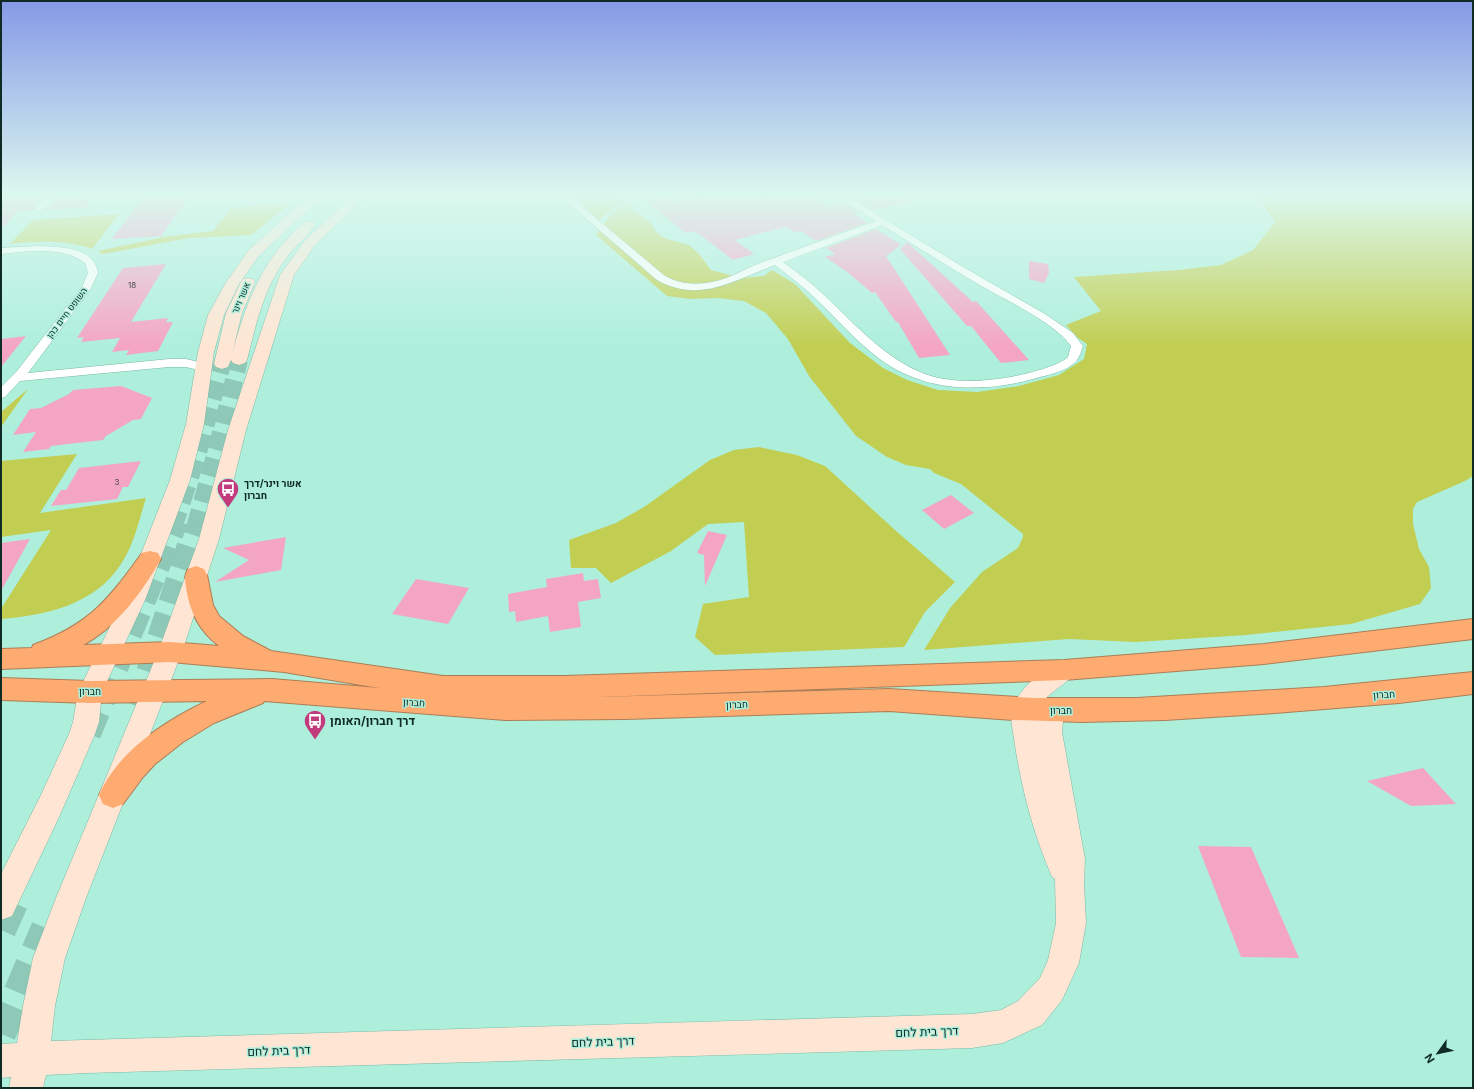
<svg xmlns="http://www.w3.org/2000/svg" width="1474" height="1089" font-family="Inter,Heebo,sans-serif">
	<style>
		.green { fill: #c1ce51 }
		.building { fill: #f4a5c3 }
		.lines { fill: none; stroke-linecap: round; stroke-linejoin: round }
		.secondary-tunnel-far2 { stroke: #8ec8b7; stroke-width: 18; stroke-dasharray: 18 9; stroke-linecap: butt }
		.secondary-tunnel-far1 { stroke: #8ec8b7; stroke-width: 24; stroke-dasharray: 24 12; stroke-linecap: butt }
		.secondary-tunnel { stroke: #8ec8b7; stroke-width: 30; stroke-dasharray: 30 15; stroke-linecap: butt }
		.street-casing { stroke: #79b9a7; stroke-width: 1 }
		.secondary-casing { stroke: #79b9a7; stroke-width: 1 }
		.highway-casing { stroke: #ab7e56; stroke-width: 2 }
		.street { fill: #fff; fill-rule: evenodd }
		.secondary { fill: #ffe6d4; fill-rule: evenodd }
		.highway { fill: #feab71; fill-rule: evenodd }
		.labels { text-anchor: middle; stroke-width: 3; stroke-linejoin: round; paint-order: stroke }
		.number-label { font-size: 8px; fill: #49494c }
		.far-street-label { font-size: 9px; fill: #102a24; stroke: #aeefdc }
		.poi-label { font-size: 10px; font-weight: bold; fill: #102a24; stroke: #aeefdc; text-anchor: start }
		.street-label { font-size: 10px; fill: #102a24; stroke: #aeefdc }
		.near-poi-label { font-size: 12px; font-weight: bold; fill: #102a24; stroke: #aeefdc; text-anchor: start }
		.near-street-label { font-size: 12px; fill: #102a24; stroke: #aeefdc }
	</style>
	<rect width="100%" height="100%" fill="#aeefdc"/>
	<g class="green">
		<path d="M572,195H618L635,208L617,205L599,220Z"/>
		<path d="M1250,195H1473V476L1465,481L1417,502L1413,509V524L1419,549L1429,567L1431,588L1420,604L1351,624L1246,635L1136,642L1069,639L924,650L950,608L982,572L1018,548L1023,537V534L961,484L934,473L930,469L906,465L887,457L856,436L809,376L788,339L766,313L744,301L717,298L690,299L667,296L596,235C603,224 610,215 620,207L629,209L644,217L650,222L656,232L664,238L689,245L699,254L711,270L741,278L764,276L772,270L795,284L850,343L883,368L907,380L938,390L977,392L1019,386L1059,375L1084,359L1087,344L1078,338L1066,325L1101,311L1074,277L1179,270L1221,265L1253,250L1275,222L1264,206Z"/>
		<path d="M291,203L251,235L189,238L103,254L98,251L164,237L213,231L231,208Z"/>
		<path d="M119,214L92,249C65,240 38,241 10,244L33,220Z"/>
		<path d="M28,389L1,427V412Z"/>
		<path d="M759,447L797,455L825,466L895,530L955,582L925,612L904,647L715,655L695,637L703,604L749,597L744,522L708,524L671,551L611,583L596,568H571L569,540L616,523L644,507L710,460L734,450Z"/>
		<path d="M77,454L40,513L146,498C139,520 134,545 121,564C95,605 46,615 1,619V609L51,530L1,537V461Z"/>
	</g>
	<g class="building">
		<path d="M48,195L35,205V210L18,211L1,229V196Z"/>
		<path d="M60,195H87L88,207L45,210Z"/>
		<path d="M145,195H191L161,236L112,239Z"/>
		<path d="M663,195H668L677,202L705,195H812L829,206L843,202L860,213L854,214L867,223L816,241L801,231L794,232L786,227L735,240L754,254L733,260L699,234L692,231L686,233L644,200Z"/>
		<path d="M867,195H911L912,202L873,210L854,199Z"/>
		<path d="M876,229L901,245L886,256L950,355L919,358L898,322H896L875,292L872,293L846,271L825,257L835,254L826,248Z"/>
		<path d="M907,242L973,302L976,301L1029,360L1001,363L971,326H967L900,249Z"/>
		<path d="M1029,261L1048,264L1049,273L1044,283L1029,279Z"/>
		<path d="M166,264L131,322L168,318L166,322H173L158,351L126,355L129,350L112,352L120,338L81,342L84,337L77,338L123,268Z"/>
		<path d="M26,336L1,367V339Z"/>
		<path d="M121,386L152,398L141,419L133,420L106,436L103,440L51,446L49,449L23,452L36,432L13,435L30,409L41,408L69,394L73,390Z"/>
		<path d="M141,461L128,487H123L117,499L51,506L61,490H66L79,468Z"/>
		<path d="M951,495L974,513L944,529L922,510Z"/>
		<path d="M708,531L727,535L705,586L704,555L697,553Z"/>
		<path d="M286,537L281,570L215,582L249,560L223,548Z"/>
		<path d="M30,539L1,591V543Z"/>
		<path d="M583,573L584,581L598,579L601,598L578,602L581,627L550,632L548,616L516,622L515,611L509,612L508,594L547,587L546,579Z"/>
		<path d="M416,579L469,588L448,624L392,614Z"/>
		<path d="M1423,768L1456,804L1411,806L1367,781Z"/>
		<path d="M1198,846L1251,847L1299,958L1241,957Z"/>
	</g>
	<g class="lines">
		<g class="secondary-tunnel-far2">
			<path d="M173,528L197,456L222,364"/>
			<path d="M195,528L217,449L239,360"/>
		</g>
		<g class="secondary-tunnel-far1">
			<path d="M137,706L195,527"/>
			<path d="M89,734L174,527"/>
		</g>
		<g class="secondary-tunnel">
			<path d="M1,930L18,892"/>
			<path d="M1,1034L46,928"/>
		</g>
		<g class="street-casing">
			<g id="street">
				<path d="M50,195H59L42,210H36L35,208L36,206Z"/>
				<path d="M239,195H249L254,199L250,202Z"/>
				<path d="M559,195H568L665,276C678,283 691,285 706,283C726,281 742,270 760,263C799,249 837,235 876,221L835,195H845L963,267L1045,314L1073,333L1083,346C1081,351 1080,356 1077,360C1068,372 1046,375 1033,379C982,393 925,392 881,360C857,342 838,320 817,300C804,287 789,276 775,265C735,280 700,304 657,280ZM882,225C914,245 946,265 978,284C1005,300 1054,322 1071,346L1068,357C1057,367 1026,374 1011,377C982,382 948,384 920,372C881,355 854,323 823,294C810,282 797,272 783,262Z"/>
				<path d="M38,246C59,247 94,246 98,273L90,290L28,373L169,359H186L207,364L209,367L207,370L203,371L186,367H169L20,381L5,397L1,398V387L17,371L82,287L88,273L85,263C63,246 28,251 1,254V248Z"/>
			</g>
		</g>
		<g class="secondary-casing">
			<g id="secondary">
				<path d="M313,195H327L302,215L258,257L239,284L224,315L214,352L204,424L190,480L145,600L102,692L99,722L95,734L60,815L12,916L1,920V874L40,797L69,734L73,722L78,692L123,600L170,480L186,424L198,352L208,315L225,284L248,251L294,209Z"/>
				<path d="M354,195H367L315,245L294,275L246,430L219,539L182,652L86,898L65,958L55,1006L51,1041L972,1014L1001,1010L1018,1001L1040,978L1048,960L1056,923L1055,879L1052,877C1033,833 1021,787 1014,739C1013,731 1010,721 1012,712C1015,696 1028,683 1040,674C1052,665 1058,658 1073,663L1076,670C1066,689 1037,694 1037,719L1047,702L1056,699L1065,702L1069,710L1063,721L1062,732L1085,859L1084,884L1086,923L1079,963L1062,1000L1042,1025L1003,1043L972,1048L87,1073L46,1075L43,1088H9L11,1077L1,1078V1044L17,1043L23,1006L33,958L56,898L158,652L199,539L228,430L280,275L306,239Z"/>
				<path d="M309,221L314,222L315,225C307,237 295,246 287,257C264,287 256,324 247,360L245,363L239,365L233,363L231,360L228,367L222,369L216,367L214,364L226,313L241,282L243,279L248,278L253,279L255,282L242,313L232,354C244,310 259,266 292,234C297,229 302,223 309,221Z"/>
			</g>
		</g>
		<g class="highway-casing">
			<path id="highway" d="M150,551L158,553L161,559C143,591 116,628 83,645L170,642L219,646C200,632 189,611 186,587C185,580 184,576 188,569L196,566L204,569L207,575L213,605L219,616L243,636L271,651L443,676H565L1064,660L1264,644L1473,619V639L1264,664L1064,680L599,697L889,689L1034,698H1137L1324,687L1473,672V694L1399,703L1275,713L1165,720L1082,722L1013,720L889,711L625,719L505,720L264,701L263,703L214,723L183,742L155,764L143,777L123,804L113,808L103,804L99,795C118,751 165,721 207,701L90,703L1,700V678L90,681L272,679L379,688L284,672L170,662L1,669V649L32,648L33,645C90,624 108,600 142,553Z"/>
		</g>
		<use href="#street" class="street"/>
		<use href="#secondary" class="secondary"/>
		<use href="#highway" class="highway"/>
	</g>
	<linearGradient id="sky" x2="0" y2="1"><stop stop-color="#8599e6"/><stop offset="0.56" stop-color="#dbf8ef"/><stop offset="1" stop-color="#dbf8ef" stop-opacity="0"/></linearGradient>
	<rect width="1474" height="347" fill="url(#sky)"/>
	<defs>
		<g id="bus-pin" transform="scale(1.15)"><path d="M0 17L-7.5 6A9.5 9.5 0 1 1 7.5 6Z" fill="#c23c7d" stroke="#aeefdc"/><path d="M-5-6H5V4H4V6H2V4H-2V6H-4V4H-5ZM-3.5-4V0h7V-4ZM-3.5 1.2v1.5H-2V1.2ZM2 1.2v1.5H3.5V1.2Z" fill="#fff"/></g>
	</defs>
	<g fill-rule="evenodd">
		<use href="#bus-pin" x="228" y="489"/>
		<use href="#bus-pin" x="315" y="721"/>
	</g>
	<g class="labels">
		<g class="number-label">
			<text x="132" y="288">18</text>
			<text x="117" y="485">3</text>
		</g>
		<g class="far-street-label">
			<text transform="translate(241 298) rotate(-67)" y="3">אשר וינר</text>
			<text transform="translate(67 313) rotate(-53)" y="3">השופט חיים כהן</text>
		</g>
		<g class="poi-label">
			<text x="244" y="487">אשר וינר/דרך<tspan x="244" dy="12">חברון</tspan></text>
		</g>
		<g class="street-label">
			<text x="90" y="695">חברון</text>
			<text transform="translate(1384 694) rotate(-4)" y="4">חברון</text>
			<text transform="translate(414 702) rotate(4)" y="4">חברון</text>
			<text transform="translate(737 704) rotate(-2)" y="4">חברון</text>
			<text x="1061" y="714">חברון</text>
		</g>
		<g class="near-poi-label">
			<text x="330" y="725">דרך חברון/האומן</text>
		</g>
		<g class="near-street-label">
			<text transform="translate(927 1032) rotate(-2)" y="4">דרך בית לחם</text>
			<text transform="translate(603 1042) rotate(-2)" y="4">דרך בית לחם</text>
			<text transform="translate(279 1051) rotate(-2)" y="4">דרך בית לחם</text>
		</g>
	</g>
	<rect width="1474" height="1089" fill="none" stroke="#102a24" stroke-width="4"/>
	<g transform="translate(1438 1053) rotate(237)" stroke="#aeefdc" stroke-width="3" paint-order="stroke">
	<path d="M0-3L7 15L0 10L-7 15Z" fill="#102a24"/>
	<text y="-6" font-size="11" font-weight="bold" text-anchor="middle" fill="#102a24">N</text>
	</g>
</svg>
